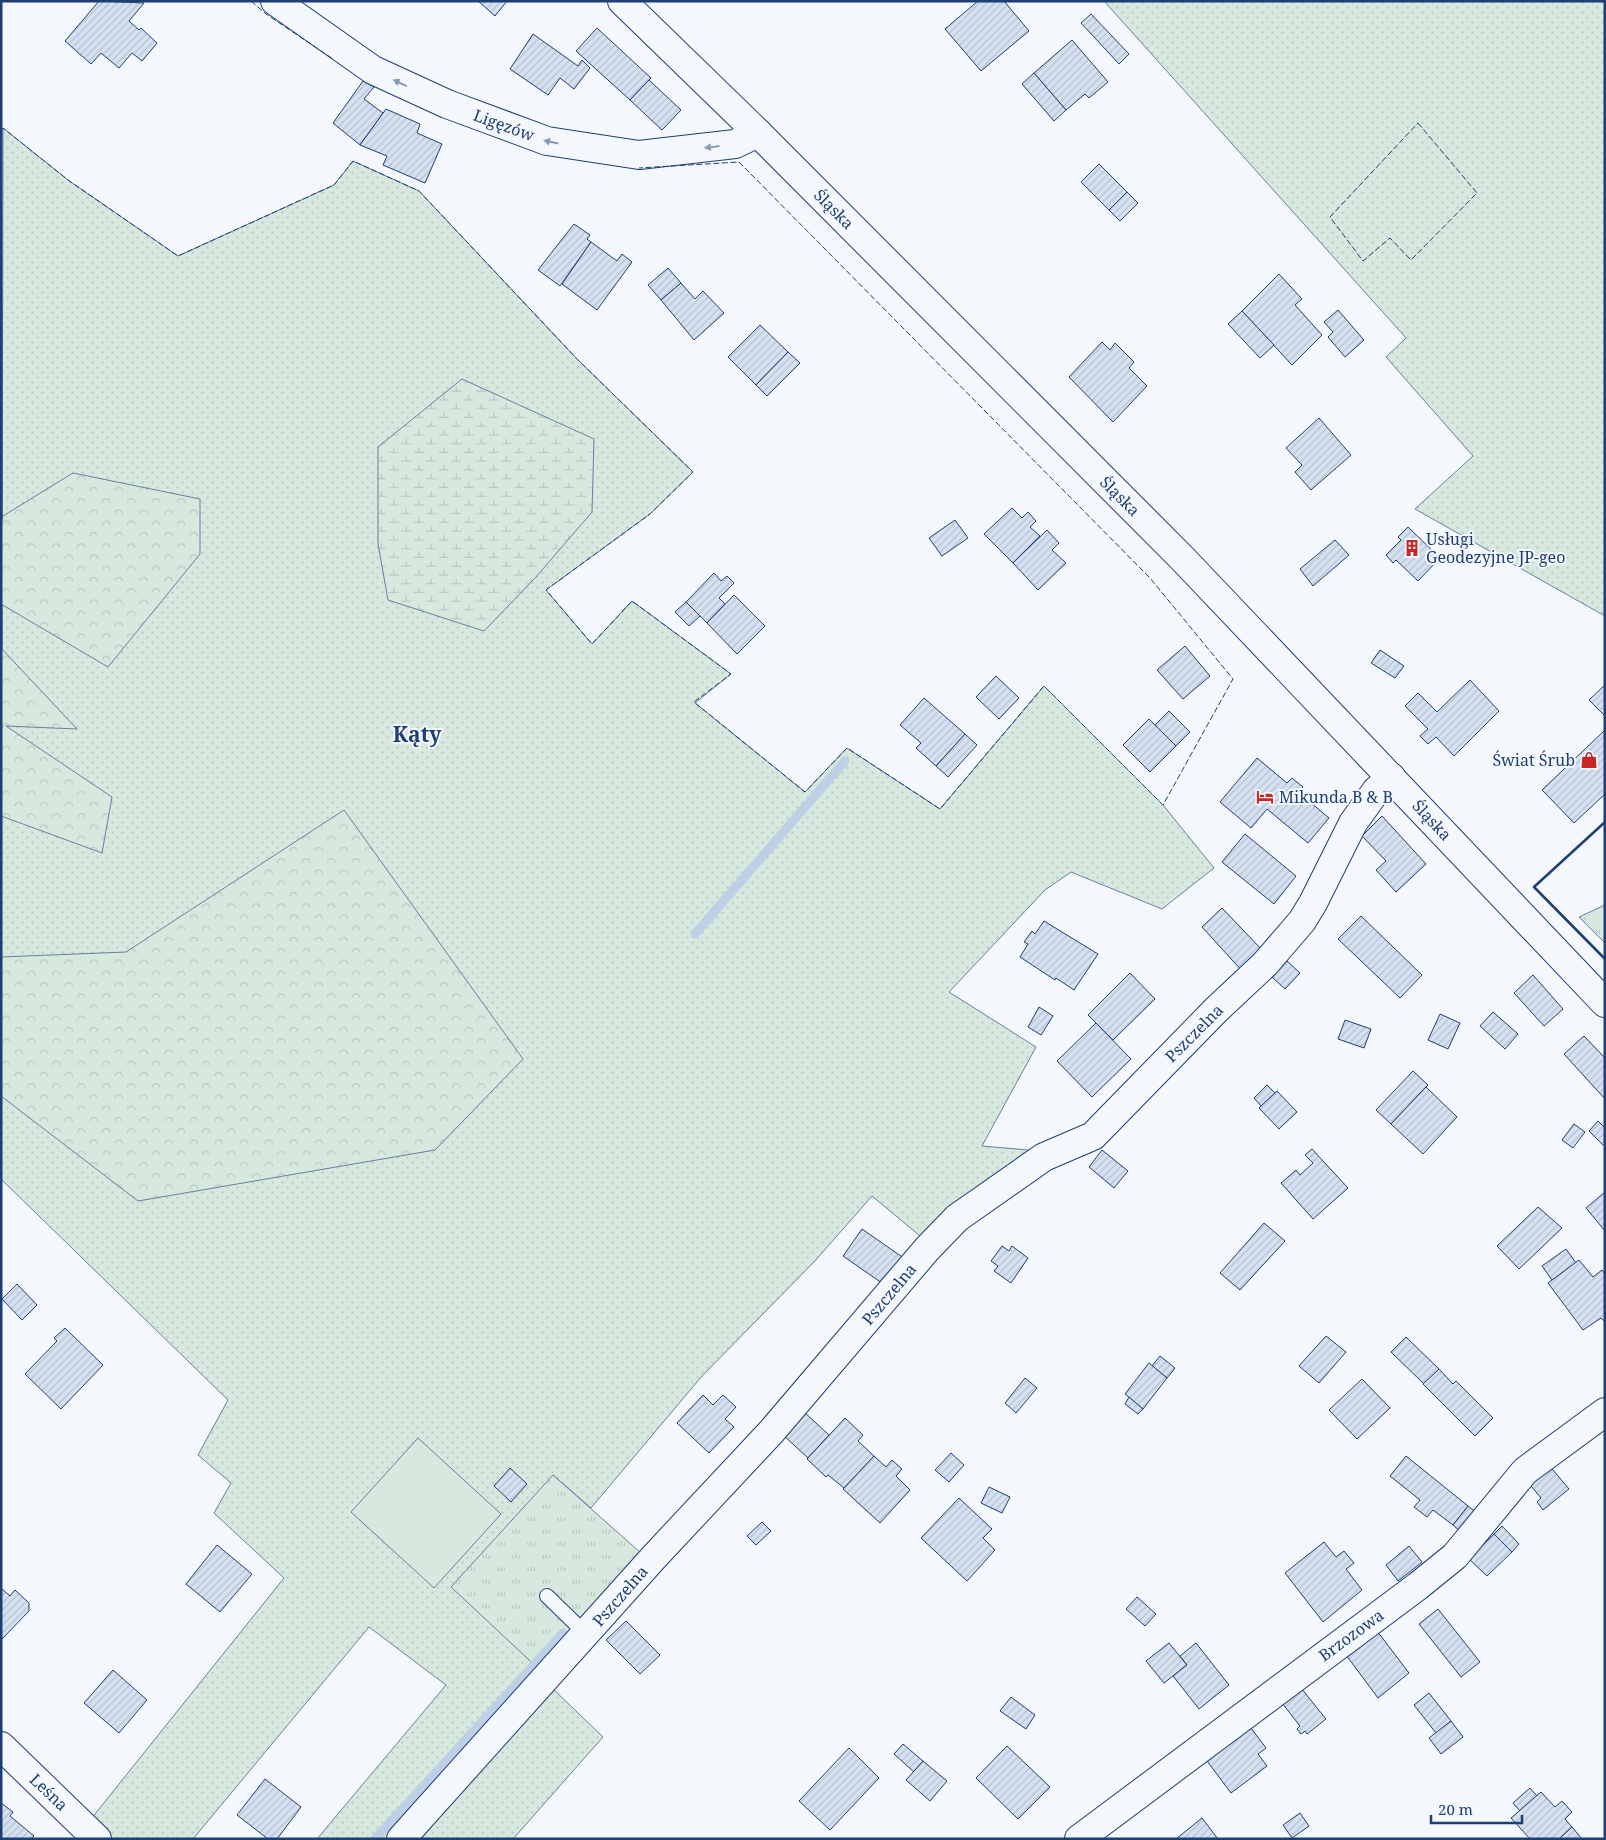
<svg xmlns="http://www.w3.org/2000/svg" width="1606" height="1840" font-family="'Noto Serif',serif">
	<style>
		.grass { fill: url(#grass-dots); stroke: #687fa3 }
		.forest { fill: url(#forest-crowns); stroke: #687fa3 }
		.wetland { fill: url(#wetland-marsh); stroke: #687fa3 }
		.park { fill: url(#park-tufts); stroke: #687fa3 }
		.garden { fill: #d7e8df; stroke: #687fa3 }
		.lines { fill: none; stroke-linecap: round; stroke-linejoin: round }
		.stream { stroke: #bed0e5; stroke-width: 9 }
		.building { fill: url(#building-hatch); stroke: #1d3f73 }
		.service-casing { stroke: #1d3f73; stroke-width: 16 }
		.minor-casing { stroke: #1d3f73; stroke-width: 30 }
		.secondary-casing { stroke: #1d3f73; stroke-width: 30 }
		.service { stroke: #f4f7fb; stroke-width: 14 }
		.minor { stroke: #f4f7fb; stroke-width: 28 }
		.secondary { stroke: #f4f7fb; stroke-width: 28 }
		.fence { stroke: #1d3f73; stroke-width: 1; stroke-dasharray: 6 2.5; stroke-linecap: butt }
		.wall { stroke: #1d3f73; stroke-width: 2.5 }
		.oneway { fill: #889bb7 }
		.labels { text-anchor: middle; stroke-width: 4; stroke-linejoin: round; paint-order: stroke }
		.street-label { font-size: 16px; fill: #1d3f73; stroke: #f4f7fb }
		.poi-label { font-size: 16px; fill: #1d3f73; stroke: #f4f7fb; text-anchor: start }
		.district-label { font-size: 21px; font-weight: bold; fill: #1d3f73; stroke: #f4f7fb }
	</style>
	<defs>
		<pattern id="grass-dots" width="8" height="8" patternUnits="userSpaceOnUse" patternTransform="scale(1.25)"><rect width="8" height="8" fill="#d7e8df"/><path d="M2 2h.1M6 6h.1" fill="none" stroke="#b8c8c3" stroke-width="1.8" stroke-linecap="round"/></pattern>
		<pattern id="forest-crowns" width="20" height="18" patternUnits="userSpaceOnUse" patternTransform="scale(1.25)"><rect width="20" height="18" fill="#d7e8df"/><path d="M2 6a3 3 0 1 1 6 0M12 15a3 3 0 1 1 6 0" fill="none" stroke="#b8c8c3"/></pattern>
		<pattern id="wetland-marsh" width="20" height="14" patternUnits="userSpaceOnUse" patternTransform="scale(1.25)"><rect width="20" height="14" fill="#d7e8df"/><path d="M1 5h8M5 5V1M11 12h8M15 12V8" fill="none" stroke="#b8c8c3"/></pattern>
		<pattern id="park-tufts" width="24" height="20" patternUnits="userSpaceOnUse" patternTransform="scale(1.25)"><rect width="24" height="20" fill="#d7e8df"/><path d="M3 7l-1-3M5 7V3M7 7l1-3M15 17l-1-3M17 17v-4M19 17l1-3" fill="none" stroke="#b8c8c3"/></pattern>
		<pattern id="building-hatch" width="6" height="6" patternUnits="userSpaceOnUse" patternTransform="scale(1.25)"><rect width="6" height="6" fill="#d5e0f0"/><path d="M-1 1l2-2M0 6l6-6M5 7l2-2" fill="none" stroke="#b6c1d1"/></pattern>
	</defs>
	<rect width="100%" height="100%" fill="#f4f7fb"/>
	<g class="grass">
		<path d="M1104,1H1605V616L1415,509L1473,456L1386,357L1406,338Z"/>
		<path d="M3,128L68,180L178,256L334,185L353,161L419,191L577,359L693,472L650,514L546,590L592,644L632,601L731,674L695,703L805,792L847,748L940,809L1044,686L1163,805L1214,868L1162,909L1071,872L1045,890L949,992L1036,1047L982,1146L1040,1151L926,1241L872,1196L814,1262L702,1376L591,1508L553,1475L542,1672L386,1839H317L446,1685L369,1627L193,1839H111L91,1819L284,1578L214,1513L231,1483L198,1455L228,1400L1,1179Z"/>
		<path d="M551,1687L603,1737L513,1839H421Z"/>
	</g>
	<g class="forest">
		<path d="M73,473L200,499V554L108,667L1,604V525L3,516Z"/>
		<path d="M1,648L77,729L6,726L112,797L102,853L1,816Z"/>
		<path d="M344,810L523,1059L435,1150L138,1201L1,1096V957L126,952Z"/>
	</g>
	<path class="wetland" d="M462,379L594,439L592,512L536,577L484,631L388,600L378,544V447Z"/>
	<g class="park">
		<path d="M1605,905V943L1579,917Z"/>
		<path d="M553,1475L642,1554L542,1672L451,1587Z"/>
	</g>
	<path class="garden" d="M418,1438L501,1514L434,1588L351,1512Z"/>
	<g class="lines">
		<g class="stream">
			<path d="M695,934L845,761"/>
			<path d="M375,1839L563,1633"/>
		</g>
	</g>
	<g class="building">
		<path d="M99,1L144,3L129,21L139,30L141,28L157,43L142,61L132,53L119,68L101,53L91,64L65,41Z"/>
		<path d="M478,1H507L495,16Z"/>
		<path d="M978,1H1004L1029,31L981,71L945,29Z"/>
		<path d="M1091,14L1129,54L1119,64L1081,23Z"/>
		<path d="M597,28L651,78L630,100L576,51Z"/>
		<path d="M533,34L578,66L582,60L590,68L574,89L560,78L548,95L510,69Z"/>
		<path d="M1072,40L1108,82L1089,98L1085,94L1066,110L1034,73Z"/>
		<path d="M1034,73L1066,110L1054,121L1022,84Z"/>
		<path d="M649,80L681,110L662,130L630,100Z"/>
		<path d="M363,81L374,87L364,99L383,113L360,145L333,123Z"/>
		<path d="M386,109L420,124L417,133L442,144L425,183L383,165L387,156L360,145Z"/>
		<path d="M1099,164L1127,192L1109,210L1081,182Z"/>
		<path d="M1127,192L1138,203L1120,221L1109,210Z"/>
		<path d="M574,224L590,235L587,239L591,242L560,286L538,270Z"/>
		<path d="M591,242L617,261L622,254L632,262L597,310L562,284Z"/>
		<path d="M668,268L681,283L661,300L648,285Z"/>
		<path d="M1279,274L1302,299L1295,305L1322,335L1292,365L1242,311Z"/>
		<path d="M681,283L695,299L703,291L724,313L694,340L661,300Z"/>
		<path d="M1338,310L1364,340L1345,357L1328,337L1333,332L1324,322Z"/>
		<path d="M1242,311L1274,345L1260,358L1228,324Z"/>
		<path d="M760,325L788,352L756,385L728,357Z"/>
		<path d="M1102,342L1110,350L1115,343L1134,362L1129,368L1147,386L1113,422L1069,377Z"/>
		<path d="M788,352L800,363L767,396L756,385Z"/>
		<path d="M1319,418L1351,455L1311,490L1295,472L1302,465L1286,448Z"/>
		<path d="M1012,508L1022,518L1028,512L1036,521L1030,527L1040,536L1013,563L984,534Z"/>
		<path d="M955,520L968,538L942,556L929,538Z"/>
		<path d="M1408,527L1440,558L1418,581L1396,560L1393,563L1386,555L1401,540L1398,537Z"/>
		<path d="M1047,530L1059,543L1052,550L1066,563L1038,590L1013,563Z"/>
		<path d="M1335,540L1349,555L1313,586L1300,569Z"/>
		<path d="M714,573L721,581L727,576L734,583L719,598L725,604L707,623L686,602Z"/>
		<path d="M734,595L765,626L737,654L707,623Z"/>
		<path d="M686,602L700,616L689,626L675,612Z"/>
		<path d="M1185,646L1210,676L1183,699L1157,670Z"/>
		<path d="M1380,650L1404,666L1395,678L1371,663Z"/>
		<path d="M996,676L1019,698L999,719L976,697Z"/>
		<path d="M1470,680L1499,711L1454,756L1436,737L1428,744L1420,736L1428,729L1405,706L1418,693L1437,712Z"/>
		<path d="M1605,685V716L1589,700Z"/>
		<path d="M924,698L965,734L936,766L916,748L921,743L900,725Z"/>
		<path d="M1169,711L1190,732L1176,746L1155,725Z"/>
		<path d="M1149,719L1176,746L1150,772L1123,745Z"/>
		<path d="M1605,730V794L1574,823L1542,790Z"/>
		<path d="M965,734L977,745L948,777L936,766Z"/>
		<path d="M1257,758L1287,783L1292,778L1303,787L1298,792L1329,818L1308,843L1267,809L1251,828L1220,802Z"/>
		<path d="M1382,816L1426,864L1396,892L1376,870L1386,861L1362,836Z"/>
		<path d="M1245,834L1296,876L1274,904L1222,862Z"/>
		<path d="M1222,908L1264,952L1243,972L1202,927Z"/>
		<path d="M1361,916L1422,975L1400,998L1338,939Z"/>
		<path d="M1044,921L1098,954L1074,990L1056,978L1055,980L1020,957L1028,944L1024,942L1032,931L1035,934Z"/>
		<path d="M1287,961L1300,973L1285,989L1272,977Z"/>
		<path d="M1130,973L1155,999L1113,1040L1088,1015Z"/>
		<path d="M1533,975L1563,1009L1544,1026L1514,993Z"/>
		<path d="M1039,1007L1053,1016L1041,1035L1028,1027Z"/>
		<path d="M1493,1012L1518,1034L1505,1049L1480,1026Z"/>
		<path d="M1440,1014L1460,1023L1448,1049L1428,1040Z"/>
		<path d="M1345,1020L1371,1029L1364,1048L1338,1039Z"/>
		<path d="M1096,1023L1131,1059L1092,1097L1057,1061Z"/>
		<path d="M1584,1036L1605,1058V1099L1564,1054Z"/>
		<path d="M1413,1071L1428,1085L1391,1124L1376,1110Z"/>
		<path d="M1267,1085L1275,1093L1261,1106L1254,1098Z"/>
		<path d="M1426,1087L1457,1117L1423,1154L1391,1124Z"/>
		<path d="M1277,1091L1297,1112L1279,1129L1259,1108Z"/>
		<path d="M1598,1121L1605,1128V1147L1589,1131Z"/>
		<path d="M1574,1124L1585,1132L1573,1148L1562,1140Z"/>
		<path d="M1312,1149L1348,1188L1313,1219L1281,1183L1296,1170L1300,1175L1313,1163L1305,1155Z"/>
		<path d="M1102,1150L1128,1171L1114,1188L1089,1167Z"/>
		<path d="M1605,1192V1231L1586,1208Z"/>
		<path d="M1538,1207L1562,1228L1519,1269L1497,1246Z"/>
		<path d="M1264,1223L1285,1241L1240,1290L1220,1273Z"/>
		<path d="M862,1229L908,1261L889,1288L843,1256Z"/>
		<path d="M1002,1246L1009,1251L1012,1246L1028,1258L1011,1283L994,1271L998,1266L991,1261Z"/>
		<path d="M1566,1249L1576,1263L1552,1280L1542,1266Z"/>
		<path d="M1579,1260L1593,1277L1602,1270L1605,1274V1322L1601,1318L1583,1330L1548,1283Z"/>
		<path d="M17,1284L37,1305L22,1320L2,1299Z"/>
		<path d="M65,1328L103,1365L61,1409L25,1374L57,1341L54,1338Z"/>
		<path d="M1326,1336L1346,1352L1319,1383L1299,1366Z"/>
		<path d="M1406,1337L1439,1369L1424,1384L1391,1352Z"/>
		<path d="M1160,1356L1175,1368L1167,1378L1152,1366Z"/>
		<path d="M1149,1363L1167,1378L1143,1409L1125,1394Z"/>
		<path d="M1439,1369L1453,1384L1456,1381L1493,1418L1475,1436L1423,1384Z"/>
		<path d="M1025,1378L1037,1388L1016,1413L1005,1403Z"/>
		<path d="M1362,1379L1390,1408L1357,1439L1329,1410Z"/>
		<path d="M703,1395L713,1405L723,1395L736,1407L725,1419L734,1427L709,1453L677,1423Z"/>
		<path d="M1129,1397L1143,1409L1138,1414L1125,1404Z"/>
		<path d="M803,1411L829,1435L808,1458L782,1434Z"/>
		<path d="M845,1418L863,1435L858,1441L874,1456L844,1488L828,1475L826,1477L807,1459Z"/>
		<path d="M951,1453L964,1465L949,1482L935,1470Z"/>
		<path d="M874,1456L886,1467L892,1460L902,1469L896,1476L910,1490L880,1523L843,1489Z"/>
		<path d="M1406,1456L1468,1506L1453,1525L1433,1510L1427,1517L1414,1507L1420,1500L1390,1476Z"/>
		<path d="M1548,1464L1569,1489L1543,1510L1537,1502L1541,1498L1527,1481Z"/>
		<path d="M510,1468L527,1484L511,1502L494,1486Z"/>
		<path d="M989,1487L1010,1497L1002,1513L981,1503Z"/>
		<path d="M959,1498L992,1529L983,1538L995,1550L967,1581L921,1538Z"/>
		<path d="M1468,1506L1477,1513L1461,1532L1453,1525Z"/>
		<path d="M762,1522L771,1531L756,1545L747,1536Z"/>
		<path d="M1502,1526L1519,1544L1512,1552L1494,1534Z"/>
		<path d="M1494,1534L1512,1552L1487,1576L1469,1559Z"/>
		<path d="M1324,1542L1336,1557L1344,1551L1354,1563L1346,1569L1362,1590L1323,1622L1285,1573Z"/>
		<path d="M217,1545L252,1574L220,1612L186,1584Z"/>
		<path d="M1409,1546L1422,1562L1398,1581L1386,1565Z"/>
		<path d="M1,1588L10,1596L15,1590L29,1603V1611L1,1640Z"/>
		<path d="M1137,1597L1156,1614L1145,1626L1126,1609Z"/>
		<path d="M1438,1609L1480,1662L1461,1677L1419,1624Z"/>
		<path d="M626,1621L660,1655L640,1674L606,1640Z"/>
		<path d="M1377,1631L1409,1673L1378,1698L1346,1655Z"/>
		<path d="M1169,1643L1187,1665L1164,1683L1146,1661Z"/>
		<path d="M1196,1643L1229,1685L1199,1709L1173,1676L1187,1665L1180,1656Z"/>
		<path d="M113,1670L147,1700L119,1733L84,1703Z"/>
		<path d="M1301,1688L1326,1719L1307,1734L1305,1731L1301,1734L1297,1729L1300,1726L1282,1703Z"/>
		<path d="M1429,1693L1451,1721L1436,1733L1414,1705Z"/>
		<path d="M1011,1697L1035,1715L1026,1729L1000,1711Z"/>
		<path d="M1451,1721L1463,1737L1441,1754L1429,1738Z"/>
		<path d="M1248,1724L1266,1748L1258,1754L1267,1766L1231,1793L1204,1757Z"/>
		<path d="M903,1744L923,1761L914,1772L894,1754Z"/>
		<path d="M1007,1746L1050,1787L1018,1819L976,1778Z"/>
		<path d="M849,1748L879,1778L830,1830L799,1801Z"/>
		<path d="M923,1761L947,1781L930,1801L906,1780Z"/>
		<path d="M265,1779L301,1807L277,1839H268L237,1815Z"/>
		<path d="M1530,1788L1537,1796L1520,1811L1513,1803Z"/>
		<path d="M1541,1792L1555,1807L1562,1801L1572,1812L1565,1819L1572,1827L1559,1839H1530L1511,1818Z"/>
		<path d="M1,1803L13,1812L10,1816L34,1836L31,1839H1Z"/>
		<path d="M1300,1813L1309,1826L1292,1838L1283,1825Z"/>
		<path d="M1202,1818L1218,1839H1176Z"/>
		<path d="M1572,1827L1582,1839H1559Z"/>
	</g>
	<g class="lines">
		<g class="service-casing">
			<path id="service" d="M547,1596L586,1634"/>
		</g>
		<g class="minor-casing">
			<g id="minor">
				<path d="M275,1L373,70L447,104L547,141L639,155L735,144L758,133"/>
				<path d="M1,1746L97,1839"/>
				<path d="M401,1839L655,1556L772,1431L927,1249L957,1218L1044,1157L1093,1136L1216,1010L1265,964L1302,921L1313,903L1353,823L1376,791L1391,777"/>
				<path d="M1079,1839L1418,1586L1455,1556L1525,1471L1605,1412"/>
			</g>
		</g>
		<g class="secondary-casing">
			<path id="secondary" d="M622,1L758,133L1182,558L1605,1003"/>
		</g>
		<use href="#service" class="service"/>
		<use href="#minor" class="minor"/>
		<use href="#secondary" class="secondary"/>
		<g class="fence">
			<path d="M251,1L266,14L333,59"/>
			<path d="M1418,123L1477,193L1411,260L1390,238L1363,261L1330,217Z"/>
			<path d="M1,130L3,128L68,180L178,256L334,185L353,161L419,191L577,359L693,472L650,514L546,590L592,644L632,601L731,674L694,702L805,792L847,748L940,809L1044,686L1163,805L1233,679L1150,578L739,162L639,168"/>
		</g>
		<path class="wall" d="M1605,822L1534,887L1605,959"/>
	</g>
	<defs><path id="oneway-solid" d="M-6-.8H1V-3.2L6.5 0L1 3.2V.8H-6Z" transform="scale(1.25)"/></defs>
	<g class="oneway">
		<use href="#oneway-solid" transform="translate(400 83) rotate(-155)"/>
		<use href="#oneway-solid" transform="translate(551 142) rotate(-168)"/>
		<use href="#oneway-solid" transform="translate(712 147) rotate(173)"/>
	</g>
	<defs>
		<g id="building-bare" transform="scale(1.35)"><path d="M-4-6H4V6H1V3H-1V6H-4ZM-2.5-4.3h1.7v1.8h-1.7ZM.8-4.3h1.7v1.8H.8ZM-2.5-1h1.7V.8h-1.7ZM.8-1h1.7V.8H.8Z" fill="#c62828" stroke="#f4f7fb" stroke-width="2.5" paint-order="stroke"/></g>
		<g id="shop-bare" transform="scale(1.35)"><path d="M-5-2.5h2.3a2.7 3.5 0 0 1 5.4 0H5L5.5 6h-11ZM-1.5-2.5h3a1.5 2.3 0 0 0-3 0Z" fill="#c62828" stroke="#f4f7fb" stroke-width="2.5" paint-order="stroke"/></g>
		<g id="hotel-bare" transform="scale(1.35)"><path d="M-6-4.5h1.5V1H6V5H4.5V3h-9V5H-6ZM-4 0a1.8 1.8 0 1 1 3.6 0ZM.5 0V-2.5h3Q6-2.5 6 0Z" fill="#c62828" stroke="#f4f7fb" stroke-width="2.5" paint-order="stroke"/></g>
	</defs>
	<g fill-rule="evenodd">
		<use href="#building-bare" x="1412" y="548"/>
		<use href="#shop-bare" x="1589" y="760"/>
		<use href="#hotel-bare" x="1265" y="797"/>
	</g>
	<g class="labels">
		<g class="street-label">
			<text transform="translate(504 125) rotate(20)" y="6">Ligęzów</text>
			<text transform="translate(834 209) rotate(45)" y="6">Śląska</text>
			<text transform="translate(1120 496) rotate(45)" y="6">Śląska</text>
			<text transform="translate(1432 820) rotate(47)" y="6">Śląska</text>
			<text transform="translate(1194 1033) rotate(-45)" y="6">Pszczelna</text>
			<text transform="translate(889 1294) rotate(-50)" y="6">Pszczelna</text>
			<text transform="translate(620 1596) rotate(-49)" y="6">Pszczelna</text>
			<text transform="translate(1351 1635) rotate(-36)" y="6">Brzozowa</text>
			<text transform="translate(49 1792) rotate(44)" y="6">Leśna</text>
		</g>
		<g class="poi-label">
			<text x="1426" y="545">Usługi<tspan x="1426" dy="18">Geodezyjne JP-geo</tspan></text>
			<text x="1575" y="766" text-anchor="end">Świat Śrub</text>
			<text x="1279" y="803">Mikunda B &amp; B</text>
		</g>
		<g class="district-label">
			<text x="417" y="742">Kąty</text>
		</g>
	</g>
	<rect width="1606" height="1840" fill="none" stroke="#1d3f73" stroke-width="5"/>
	<path d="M1431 1815v8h91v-8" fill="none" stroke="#1d3f73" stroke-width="2.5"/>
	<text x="1438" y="1815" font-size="15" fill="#1d3f73" stroke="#f4f7fb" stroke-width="4" paint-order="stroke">20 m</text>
</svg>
